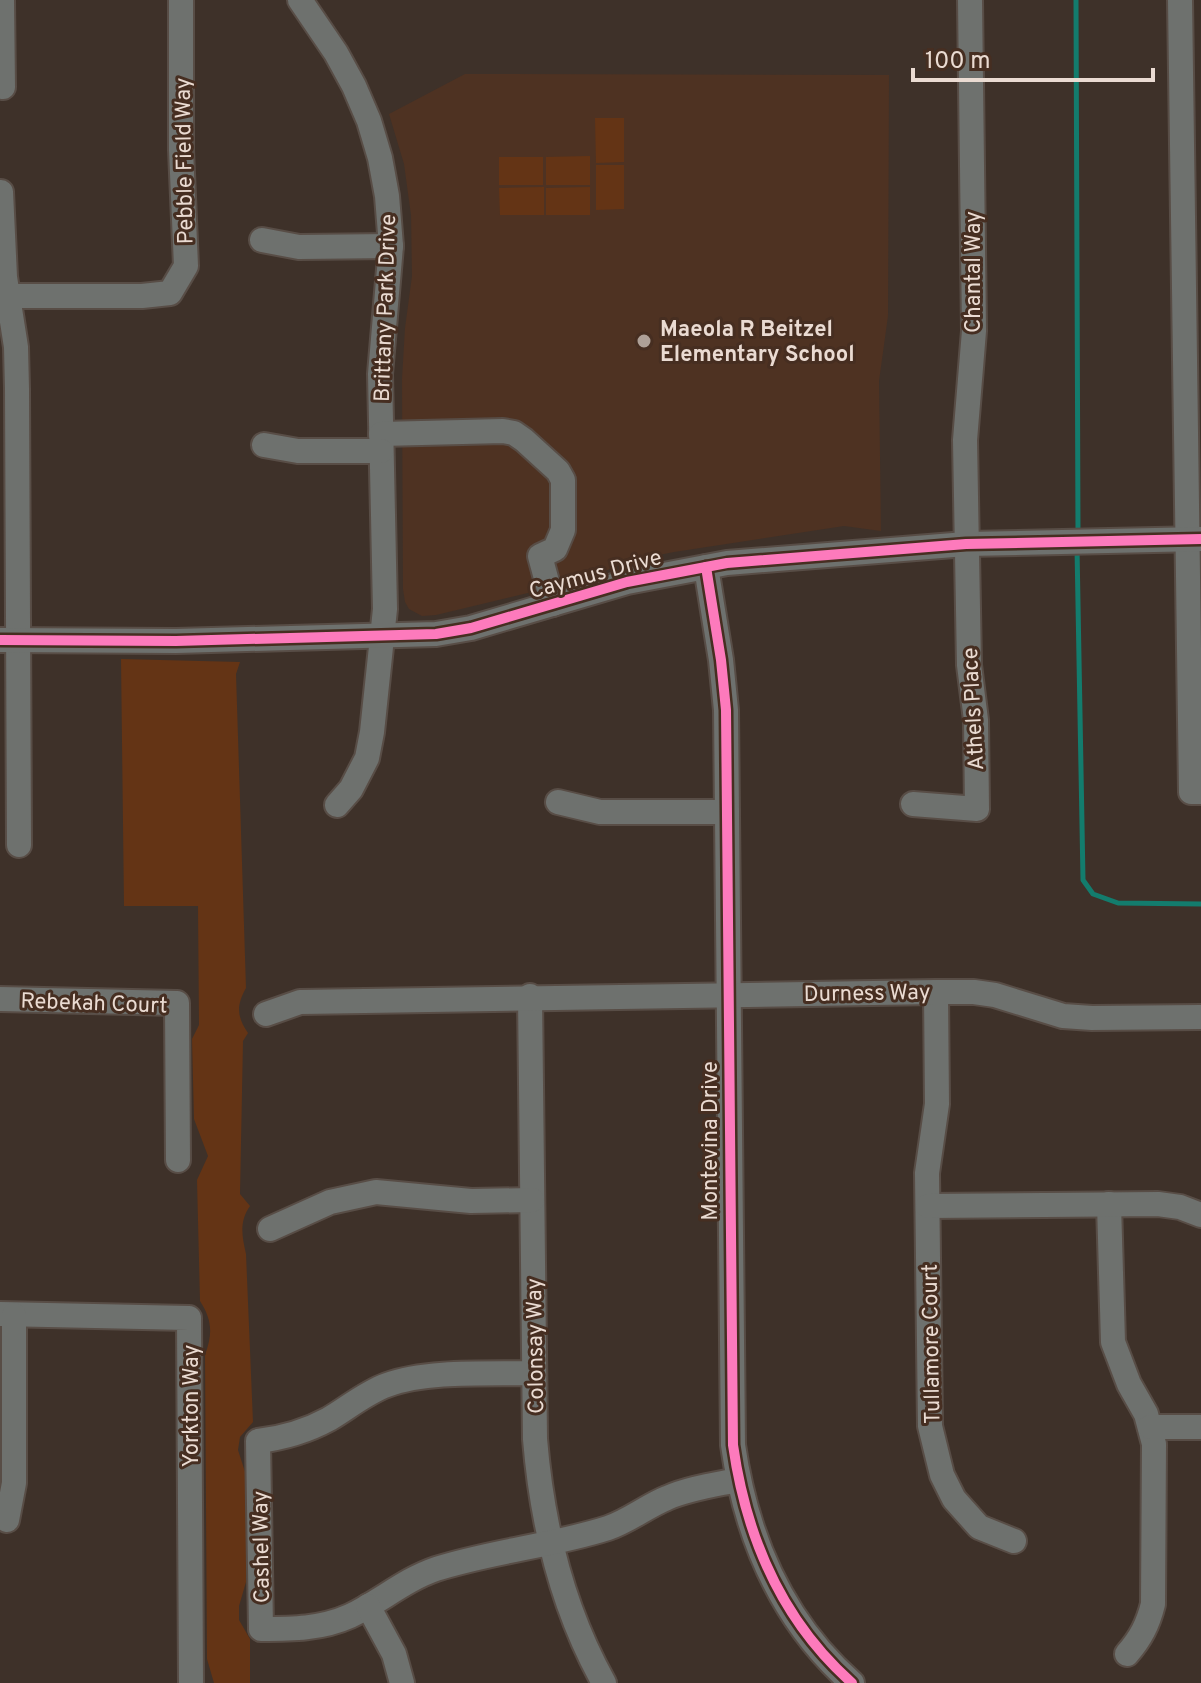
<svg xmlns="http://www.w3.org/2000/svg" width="1201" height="1683" font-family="Overpass,sans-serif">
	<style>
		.built { fill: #4e3222 }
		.green { fill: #643415 }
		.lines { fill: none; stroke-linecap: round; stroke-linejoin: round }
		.stream { stroke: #137c6d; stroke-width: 5 }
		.minor-casing { stroke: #584d46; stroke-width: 28 }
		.minor { stroke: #6e716e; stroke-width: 24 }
		.cycleway-casing { stroke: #462e21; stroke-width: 15 }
		.cycleway { stroke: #fd7abc; stroke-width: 10 }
		.poi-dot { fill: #aea097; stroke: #462e21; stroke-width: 3 }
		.labels { text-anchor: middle; stroke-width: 6; stroke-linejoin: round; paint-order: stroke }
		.street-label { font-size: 22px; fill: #eadbd2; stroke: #462e21 }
		.poi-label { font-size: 22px; font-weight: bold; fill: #eadbd2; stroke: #462e21; text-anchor: start }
	</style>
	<rect width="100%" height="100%" fill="#3e3129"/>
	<path class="built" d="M465,74L889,75L888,316L879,381L881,531L844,526L674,552L629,561L586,579L436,615L422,616L409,609L405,602L403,589L402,379L405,328L412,276L411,215L404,164L389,114Z"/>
	<g class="green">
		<path d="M595,118H624V162L596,163Z"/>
		<path d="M590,156V185H546V157Z"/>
		<rect x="499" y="157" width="44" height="28"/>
		<path d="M596,165H624V209L596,210Z"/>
		<path d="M544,187V215H500L499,188Z"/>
		<path d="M590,187V215H546V188Z"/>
		<path d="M121,659L240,662L236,674L246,988C236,1006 237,1017 248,1033L243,1041L240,1194L250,1206C239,1222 242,1236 246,1254L253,1422L240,1437L238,1450L246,1475V1582L239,1606V1620L250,1639V1683H214L207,1659L205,1355C213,1333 212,1320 200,1301L197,1180L208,1156L194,1119L192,1039L199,1025L198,906H124Z"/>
	</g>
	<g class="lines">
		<g class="stream">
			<path d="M1076,0L1078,534"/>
			<path d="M1077,548L1083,880L1093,894L1118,903L1201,904"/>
		</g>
		<g class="minor-casing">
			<g id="minor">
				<path d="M2,0L3,87"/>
				<path d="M300,0L336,53L354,86L369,121L380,158L387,196L391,246L380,374L385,609L372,732L367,758L351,789L337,805"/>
				<path d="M1180,0L1191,792H1201"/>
				<path d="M1,192L5,277L16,347L17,389L19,845"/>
				<path d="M262,240L299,247L391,246"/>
				<path d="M0,296H142L170,293L186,266L181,150V0"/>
				<path d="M381,434L503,431L514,433L524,440L558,471L563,480V530L555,549L540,556L553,604"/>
				<path d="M264,445L298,451H381"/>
				<path d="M706,567L721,660L726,710L733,1445C746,1536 782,1621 852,1683"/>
				<path d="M0,640L176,641L436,634L471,628L627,582L727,563L966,544L1201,539"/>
				<path d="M558,802L600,812H727"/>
				<path d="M913,804L977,809L976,720L969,665L965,440L974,331L970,0"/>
				<path d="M936,992L937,1104L927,1173L930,1426L942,1475L954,1499L979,1527L1014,1541"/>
				<path d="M530,996L535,1439C542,1524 562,1608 604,1683"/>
				<path d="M0,999L177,1003L178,1160"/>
				<path d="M266,1014L300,1002L936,992H974L995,995L1063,1016L1092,1018L1201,1017"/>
				<path d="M1109,1204L1113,1342L1129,1384L1146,1414L1154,1444L1153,1604C1148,1624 1141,1638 1127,1654"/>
				<path d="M928,1206L1158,1204L1180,1207L1201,1215"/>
				<path d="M270,1229L330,1202L376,1192L471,1201L532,1200"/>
				<path d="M0,1314L189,1318L191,1683"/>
				<path d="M534,1373C491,1374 427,1370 387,1385C365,1393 348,1408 329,1419C307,1431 283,1438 258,1441L261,1629C292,1629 321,1629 350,1616C380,1602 404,1580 436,1569C492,1551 552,1546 608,1528C629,1521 647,1506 667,1498C690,1488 714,1485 738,1480"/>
				<path d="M1150,1427H1201"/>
				<path d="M7,1520L14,1483V1315"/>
				<path d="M368,1606L394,1654L402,1683"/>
			</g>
		</g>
		<use href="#minor" class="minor"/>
		<g class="cycleway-casing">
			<g id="cycleway">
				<path d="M706,567L721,660L726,710L733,1445C746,1536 782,1621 852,1683"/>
				<path d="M0,640L176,641L436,634L471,628L627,582L727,563L966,544L1201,539"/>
			</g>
		</g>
		<use href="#cycleway" class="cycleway"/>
	</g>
	<circle class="poi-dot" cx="644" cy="341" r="8"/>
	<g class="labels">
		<g class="street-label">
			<text transform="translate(183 161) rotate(-91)" y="8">Pebble Field Way</text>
			<text transform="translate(972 272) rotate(-90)" y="8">Chantal Way</text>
			<text transform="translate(384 308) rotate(-88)" y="8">Brittany Park Drive</text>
			<text transform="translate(595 573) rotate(-15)" y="8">Caymus Drive</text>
			<text transform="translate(972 709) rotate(-93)" y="8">Athels Place</text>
			<text transform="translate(867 992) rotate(-1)" y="8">Durness Way</text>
			<text transform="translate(94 1002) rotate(2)" y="8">Rebekah Court</text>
			<text transform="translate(709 1141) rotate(-90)" y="8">Montevina Drive</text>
			<text transform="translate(930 1344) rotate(-91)" y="8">Tullamore Court</text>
			<text transform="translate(534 1346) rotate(-91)" y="8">Colonsay Way</text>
			<text transform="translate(190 1406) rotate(-90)" y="8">Yorkton Way</text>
			<text transform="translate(260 1547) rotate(-91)" y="8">Cashel Way</text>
		</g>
		<g class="poi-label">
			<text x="660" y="336">Maeola R Beitzel<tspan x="660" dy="25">Elementary School</tspan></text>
		</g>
	</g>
	<path d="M913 68v12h240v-12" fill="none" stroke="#eadbd2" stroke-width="4"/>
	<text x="925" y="68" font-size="24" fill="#eadbd2" stroke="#462e21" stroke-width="6" paint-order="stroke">100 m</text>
</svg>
